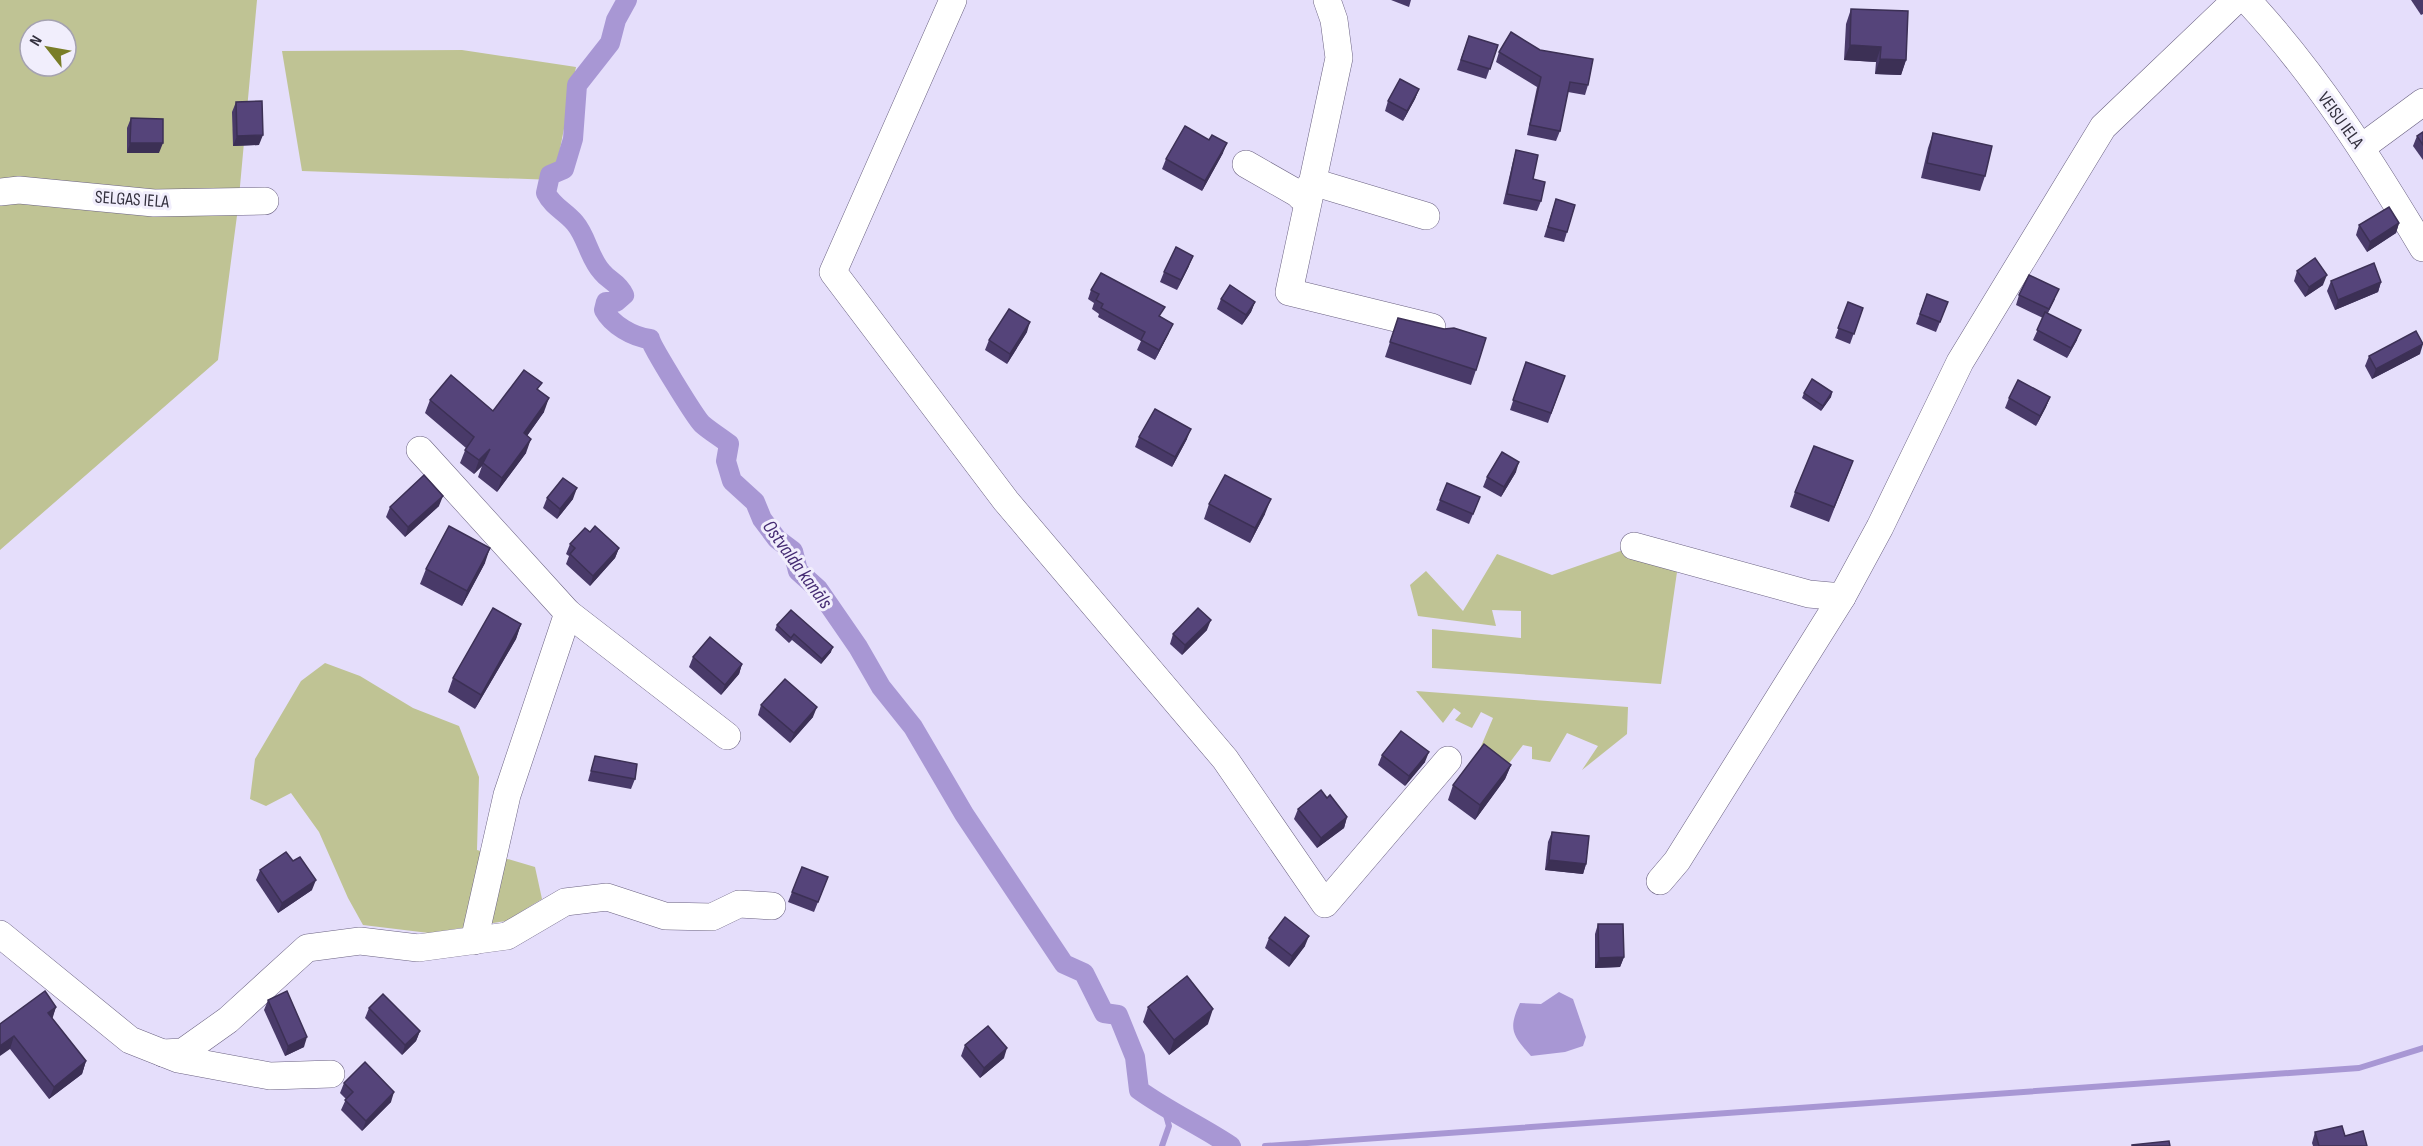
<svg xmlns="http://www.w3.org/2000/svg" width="2423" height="1146" font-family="'Sofia Sans Condensed',sans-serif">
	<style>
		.green { fill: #bfc394; fill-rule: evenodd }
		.water { fill: #a897d4 }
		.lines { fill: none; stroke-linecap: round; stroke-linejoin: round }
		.stream { stroke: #a897d4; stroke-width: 6 }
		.canal { stroke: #a897d4; stroke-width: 20 }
		.minor-casing { stroke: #6b6282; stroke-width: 28 }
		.minor { stroke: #fff; stroke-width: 27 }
		.wall { fill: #493a69 }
		.shaded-wall { fill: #3c3055 }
		.building { fill: #55447a; stroke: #3c3055; stroke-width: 1.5 }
		.labels { text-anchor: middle; stroke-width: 6; stroke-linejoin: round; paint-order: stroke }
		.street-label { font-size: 18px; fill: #33303e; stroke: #f1eefc }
		.water-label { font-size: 20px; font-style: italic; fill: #452b73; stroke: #f1eefc }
	</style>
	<rect width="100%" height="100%" fill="#e5defb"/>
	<g class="green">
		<path d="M0,0H257L238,208L218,360L0,550ZM30,30H66V66H30Z"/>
		<path d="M462,50L576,67L554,180L302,171L282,51Z"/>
		<path d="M1629,548L1677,572L1661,684L1432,668V629L1521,638V611L1492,610L1496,626L1418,616L1410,585L1426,571L1463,611L1497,554L1552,575Z"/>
		<path d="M325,663L360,676L413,708L459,726L479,777L477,850L535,867L542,899L506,921L429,933L363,925L348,898L319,832L291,793L266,806L250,799L255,759L301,681Z"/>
		<path d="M1416,691L1628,707L1627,734L1582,770L1598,746L1567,733L1550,762L1532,759V747L1523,745L1507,766L1479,751L1493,718L1481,712L1472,728L1455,720L1461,713L1454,708L1443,723Z"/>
	</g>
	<path class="water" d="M1559,992L1573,999L1586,1037L1583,1046L1565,1052L1531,1056C1512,1035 1508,1029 1520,1003L1541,1004Z"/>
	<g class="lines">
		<g class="stream">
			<path d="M1162,1146L1169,1126L1164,1108"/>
			<path d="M1265,1146L2359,1068L2423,1048"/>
		</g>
		<path class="canal" d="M627,0L616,20L610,43L577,85L573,139L564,169L550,175L546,193C553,207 565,211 575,223C587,237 589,258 602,272C610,282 618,282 624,295L616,302H606L604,310C612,325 633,337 650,339C652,347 695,417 702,424C710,431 720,437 729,444L726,461L732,481L755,502L762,519L777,539L793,551L798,571L818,589L858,647L881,687L913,727L964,814L1064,964L1084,973L1104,1013L1118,1015L1135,1057L1139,1090C1168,1111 1201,1126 1231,1146"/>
		<g class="minor-casing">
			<g id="minor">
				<path d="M953,0L833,272L1006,501L1225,759L1325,904L1448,760"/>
				<path d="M1327,0L1334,20L1339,58L1289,292L1432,327"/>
				<path d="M2247,0C2316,74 2371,161 2423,248"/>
				<path d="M2362,147L2423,102"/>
				<path d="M1246,164L1302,196"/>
				<path d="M0,192L19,190L154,203L265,201"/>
				<path d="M1301,197L1313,182L1426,216"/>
				<path d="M420,450L568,613L727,736"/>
				<path d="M1634,546L1809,594L1842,597"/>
				<path d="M1660,881L1677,861L1842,597L1880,527L1960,362L2103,127L2236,0"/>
				<path d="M0,934L130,1040L178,1059L270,1076L331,1074"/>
				<path d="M474,941L507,795L568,613"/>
				<path d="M163,1053L183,1052L228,1020L307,948L360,941L418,948L507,936L565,902L607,897L665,916L712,917L739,904L772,906"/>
			</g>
		</g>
		<use href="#minor" class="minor"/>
	</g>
	<g class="wall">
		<path d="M1391,0H1411L1409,7Z"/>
		<path d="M2411,0H2423V14L2421,15Z"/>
		<path d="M1851,9L1906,60L1901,75L1875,74L1876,62L1844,60L1846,24Z"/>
		<path d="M1469,36L1498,45L1486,79L1457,70Z"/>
		<path d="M1499,52L1588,85L1585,95L1568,92L1560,131L1556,141L1527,135L1537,87L1496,62Z"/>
		<path d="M1419,89L1415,99L1403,121L1385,111L1388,101Z"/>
		<path d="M236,102L259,145L233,146L232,112Z"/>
		<path d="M131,118L159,153H127V128Z"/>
		<path d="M2423,132V160L2413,146L2417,136Z"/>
		<path d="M1933,133L1985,176L1980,191L1921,178L1928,148Z"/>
		<path d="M1209,140L1223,153L1202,191L1162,169L1166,159Z"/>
		<path d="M1516,150L1533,179L1541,201L1537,211L1503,204L1513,161Z"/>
		<path d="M1556,199L1567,232L1564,242L1544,237Z"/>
		<path d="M2399,223L2396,233L2367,252L2356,235L2359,225Z"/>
		<path d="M1189,266L1177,290L1160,282L1164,272Z"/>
		<path d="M2297,271L2323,285L2305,297L2294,281Z"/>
		<path d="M2331,281L2381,282L2378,292L2335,310L2327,291Z"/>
		<path d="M1091,290L1161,317L1169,333L1155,360L1137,350L1141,341L1098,317L1099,314L1092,309L1094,303L1088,299Z"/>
		<path d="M1927,294L1948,302L1936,332L1916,324Z"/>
		<path d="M2019,295L2055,299L2048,313L2077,340L2067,358L2033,340L2043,318L2016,305Z"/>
		<path d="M1221,299L1255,302L1251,312L1242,325L1217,309Z"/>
		<path d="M1848,302L1863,308L1850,344L1835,338Z"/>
		<path d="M1398,318L1476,370L1471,385L1385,357Z"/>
		<path d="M1027,332L1007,364L985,350L989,340Z"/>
		<path d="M2420,354L2372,379L2365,366L2369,356Z"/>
		<path d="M1526,362L1565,376L1548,423L1510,410Z"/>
		<path d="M539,391L544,412L527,436L526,453L497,492L478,477L482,466L474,474L460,463L466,448L425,413L430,400L493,411Z"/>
		<path d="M1832,392L1831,397L1821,411L1802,398L1804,393Z"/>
		<path d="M2050,397L2046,407L2036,426L2005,408L2009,398Z"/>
		<path d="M1139,437L1187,439L1172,467L1135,447Z"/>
		<path d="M1853,461L1829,522L1790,507L1795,492Z"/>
		<path d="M1516,472L1501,497L1483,487L1487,477Z"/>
		<path d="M1480,497L1469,524L1436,510L1440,500Z"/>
		<path d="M547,498L573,499L557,519L543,508Z"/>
		<path d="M1209,504L1265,514L1250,543L1204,519Z"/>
		<path d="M439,506L405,537L386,517L390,507Z"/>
		<path d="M590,532L619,548L615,558L590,586L566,564L569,556L566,554L570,544Z"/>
		<path d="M485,563L462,606L420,584L426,569Z"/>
		<path d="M521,624L516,639L475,709L448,692L453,678Z"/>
		<path d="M777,625L831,652L821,664L792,640L789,643L775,630Z"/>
		<path d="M1207,630L1182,655L1170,644L1173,634Z"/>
		<path d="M693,657L742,664L739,674L721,695L689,667Z"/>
		<path d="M761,705L813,717L790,743L758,715Z"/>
		<path d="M1382,755L1425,762L1405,786L1378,765Z"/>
		<path d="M595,756L635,779L631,789L588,781Z"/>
		<path d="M1511,765L1505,779L1475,820L1448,800L1453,785Z"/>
		<path d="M1327,798L1347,817L1344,828L1317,848L1294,819L1298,809Z"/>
		<path d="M1552,832L1586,864L1583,874L1545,870L1548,842Z"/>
		<path d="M293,861L312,890L278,913L256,880L260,870Z"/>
		<path d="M828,877L814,912L788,902L792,892Z"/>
		<path d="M1598,924L1624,957L1620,967L1595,968V934Z"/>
		<path d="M1269,938L1305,946L1289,967L1265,948Z"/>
		<path d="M268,1000L304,1047L285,1056L264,1010Z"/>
		<path d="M56,1007L52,1018L86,1061L82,1074L49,1099L10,1049L0,1024Z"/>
		<path d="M1148,1007L1208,1024L1169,1055L1143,1022Z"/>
		<path d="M369,1008L420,1031L416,1041L402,1055L365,1018Z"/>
		<path d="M965,1045L1004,1058L980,1078L961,1056Z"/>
		<path d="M344,1083L391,1102L362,1131L341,1110L346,1099L340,1093Z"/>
		<path d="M2315,1132L2345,1136L2367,1146H2313L2312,1143Z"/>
	</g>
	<g class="shaded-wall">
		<path d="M1850,45L1881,47L1876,62L1844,60Z"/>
		<path d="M1880,59L1906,60L1901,75L1875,74Z"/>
		<path d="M1419,89L1415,99L1403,121L1407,111Z"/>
		<path d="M263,135L259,145L233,146L237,136Z"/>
		<path d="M130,143H163L159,153H127Z"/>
		<path d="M1227,143L1223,153L1202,191L1205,181Z"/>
		<path d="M2399,223L2396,233L2367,252L2370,242Z"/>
		<path d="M1193,256L1189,266L1177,290L1181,280Z"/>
		<path d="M2327,275L2323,285L2305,297L2309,287Z"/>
		<path d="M2381,282L2378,292L2335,310L2338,300Z"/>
		<path d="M1255,302L1251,312L1242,325L1246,315Z"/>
		<path d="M1030,322L1027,332L1007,364L1010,354Z"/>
		<path d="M1173,324L1169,333L1155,360L1159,350Z"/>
		<path d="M2081,330L2077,340L2067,358L2071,348Z"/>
		<path d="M2423,344L2420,354L2372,379L2376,369Z"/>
		<path d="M1832,392L1831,397L1821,411L1823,406Z"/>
		<path d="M2050,397L2046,407L2036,426L2040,416Z"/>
		<path d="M549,398L544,412L519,447L524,433Z"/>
		<path d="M1191,429L1187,439L1172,467L1175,457Z"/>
		<path d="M531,439L526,453L497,492L502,478Z"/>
		<path d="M490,449L482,466L474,474L479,460Z"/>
		<path d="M1519,462L1516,472L1501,497L1504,487Z"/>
		<path d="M577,488L573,499L557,519L560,509Z"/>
		<path d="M443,496L439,506L405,537L408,527Z"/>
		<path d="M1271,499L1265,514L1250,543L1255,528Z"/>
		<path d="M490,548L485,563L462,606L467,591Z"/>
		<path d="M619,548L615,558L590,586L593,576Z"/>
		<path d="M1211,620L1207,630L1182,655L1185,645Z"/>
		<path d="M521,624L516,639L475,709L481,695Z"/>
		<path d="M833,647L831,652L821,664L822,659Z"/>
		<path d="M742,664L739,674L721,695L725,685Z"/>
		<path d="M817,707L813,717L790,743L794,733Z"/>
		<path d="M1429,752L1425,762L1405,786L1409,776Z"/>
		<path d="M1511,765L1505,779L1475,820L1480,805Z"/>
		<path d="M1347,817L1344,828L1317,848L1321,838Z"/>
		<path d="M1549,860L1586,864L1583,874L1545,870Z"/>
		<path d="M316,880L312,890L278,913L282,903Z"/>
		<path d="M1309,936L1305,946L1289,967L1292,956Z"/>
		<path d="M1624,957L1620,967L1595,968L1599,958Z"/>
		<path d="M56,1007L52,1020L48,1013Z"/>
		<path d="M1213,1009L1208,1024L1169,1055L1174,1040Z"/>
		<path d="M420,1031L416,1041L402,1055L405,1045Z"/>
		<path d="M14,1036L10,1049L0,1056V1046Z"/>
		<path d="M307,1037L304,1047L285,1056L288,1046Z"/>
		<path d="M1007,1048L1004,1058L980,1078L984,1068Z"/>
		<path d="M86,1061L82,1074L49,1099L54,1087Z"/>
		<path d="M394,1092L391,1102L362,1131L366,1121Z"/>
	</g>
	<g class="building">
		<path d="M1851,9L1908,11L1906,60L1880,59L1881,47L1850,45Z"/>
		<path d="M1511,32L1540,50L1593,59L1588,85L1570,82L1560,131L1530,125L1541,77L1499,52Z"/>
		<path d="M1469,36L1498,45L1490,69L1461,60Z"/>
		<path d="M1400,79L1419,89L1407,111L1388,101Z"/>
		<path d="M262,101L263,135L237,136L236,102Z"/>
		<path d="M131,118L163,119V143H130Z"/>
		<path d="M1185,126L1209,140L1212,135L1227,143L1205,181L1166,159Z"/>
		<path d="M2423,132V145L2417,136Z"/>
		<path d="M1933,133L1992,146L1985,176L1927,163Z"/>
		<path d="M1516,150L1538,155L1533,179L1545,182L1541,201L1507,194Z"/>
		<path d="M1556,199L1575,205L1567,232L1548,227Z"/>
		<path d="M2389,207L2399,223L2370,242L2359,225Z"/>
		<path d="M1176,247L1193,256L1181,280L1164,272Z"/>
		<path d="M2315,258L2327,275L2309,287L2297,271Z"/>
		<path d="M2374,263L2381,282L2338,300L2331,281Z"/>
		<path d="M1101,273L1165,307L1159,316L1173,324L1159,350L1141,340L1145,332L1101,308L1103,304L1096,300L1099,294L1091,290Z"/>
		<path d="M2029,275L2059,289L2049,309L2019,295Z"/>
		<path d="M1230,285L1255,302L1246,315L1221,299Z"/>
		<path d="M1927,294L1948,302L1940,322L1920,314Z"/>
		<path d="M1848,302L1863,308L1854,334L1838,328Z"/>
		<path d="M1009,309L1030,322L1010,354L989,340Z"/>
		<path d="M2045,312L2081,330L2071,348L2037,330Z"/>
		<path d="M1398,318L1444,329L1454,328L1486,338L1476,370L1390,342Z"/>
		<path d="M2416,331L2423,344L2376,369L2369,356Z"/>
		<path d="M1526,362L1565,376L1551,413L1513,400Z"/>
		<path d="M524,370L542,383L537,389L549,398L524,433L531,439L502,478L483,463L490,449L479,460L465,450L474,437L430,400L451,375L493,411Z"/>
		<path d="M1812,379L1832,392L1823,406L1804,393Z"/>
		<path d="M2018,380L2050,397L2040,416L2009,398Z"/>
		<path d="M1155,409L1191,429L1175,457L1139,437Z"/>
		<path d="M1814,446L1853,461L1834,507L1795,492Z"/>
		<path d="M1502,452L1519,462L1504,487L1487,477Z"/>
		<path d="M424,475L443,496L408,527L390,507Z"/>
		<path d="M1225,475L1271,499L1255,528L1209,504Z"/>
		<path d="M563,478L577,488L560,509L547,498Z"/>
		<path d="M1447,483L1480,497L1473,514L1440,500Z"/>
		<path d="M449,526L490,548L467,591L426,569Z"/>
		<path d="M595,526L619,548L593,576L570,554L575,548L570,544L585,528L590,532Z"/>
		<path d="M493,608L521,624L481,695L453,678Z"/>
		<path d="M1198,608L1211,620L1185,645L1173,634Z"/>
		<path d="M791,610L833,647L822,659L794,634L791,638L777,625Z"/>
		<path d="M710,637L742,664L725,685L693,657Z"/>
		<path d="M785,679L817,707L794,733L761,705Z"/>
		<path d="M1401,731L1429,752L1409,776L1382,755Z"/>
		<path d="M1484,744L1511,765L1480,805L1453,785Z"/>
		<path d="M595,756L637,764L635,779L591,771Z"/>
		<path d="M1321,790L1327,798L1330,795L1347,817L1321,838L1298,809Z"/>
		<path d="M1552,832L1589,836L1586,864L1549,860Z"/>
		<path d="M286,852L293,861L300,857L316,880L282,903L260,870Z"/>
		<path d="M802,867L828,877L818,902L792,892Z"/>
		<path d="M1285,917L1309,936L1292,956L1269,938Z"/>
		<path d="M1598,924H1623L1624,957L1599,958Z"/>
		<path d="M1187,976L1213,1009L1174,1040L1148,1007Z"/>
		<path d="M45,991L56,1007L48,1013L86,1061L54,1087L14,1036L0,1046V1024Z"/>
		<path d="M287,991L307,1037L288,1046L268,1000Z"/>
		<path d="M383,994L420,1031L405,1045L369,1008Z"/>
		<path d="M988,1026L1007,1048L984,1068L965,1045Z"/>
		<path d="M365,1062L394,1092L366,1121L345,1100L353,1092L344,1083Z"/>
		<path d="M2342,1126L2345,1136L2363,1131L2367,1146H2319L2315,1132Z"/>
		<path d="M2169,1141L2170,1146H2132V1145Z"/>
	</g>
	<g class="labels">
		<g class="street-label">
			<text transform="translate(2341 120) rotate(54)" y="6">VEISU IELA</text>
			<text transform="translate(132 199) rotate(4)" y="6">SELGAS IELA</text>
		</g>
		<g class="water-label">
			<text transform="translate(798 564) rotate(54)" y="7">Ostvalda kanāls</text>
		</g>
	</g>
	<g transform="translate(48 48) rotate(301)"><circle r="28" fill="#f1eefc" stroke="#a5a2b0" stroke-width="1.5"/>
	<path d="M0-4.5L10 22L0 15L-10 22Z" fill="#797d27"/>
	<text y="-9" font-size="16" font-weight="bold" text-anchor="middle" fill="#33303e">N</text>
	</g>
</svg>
